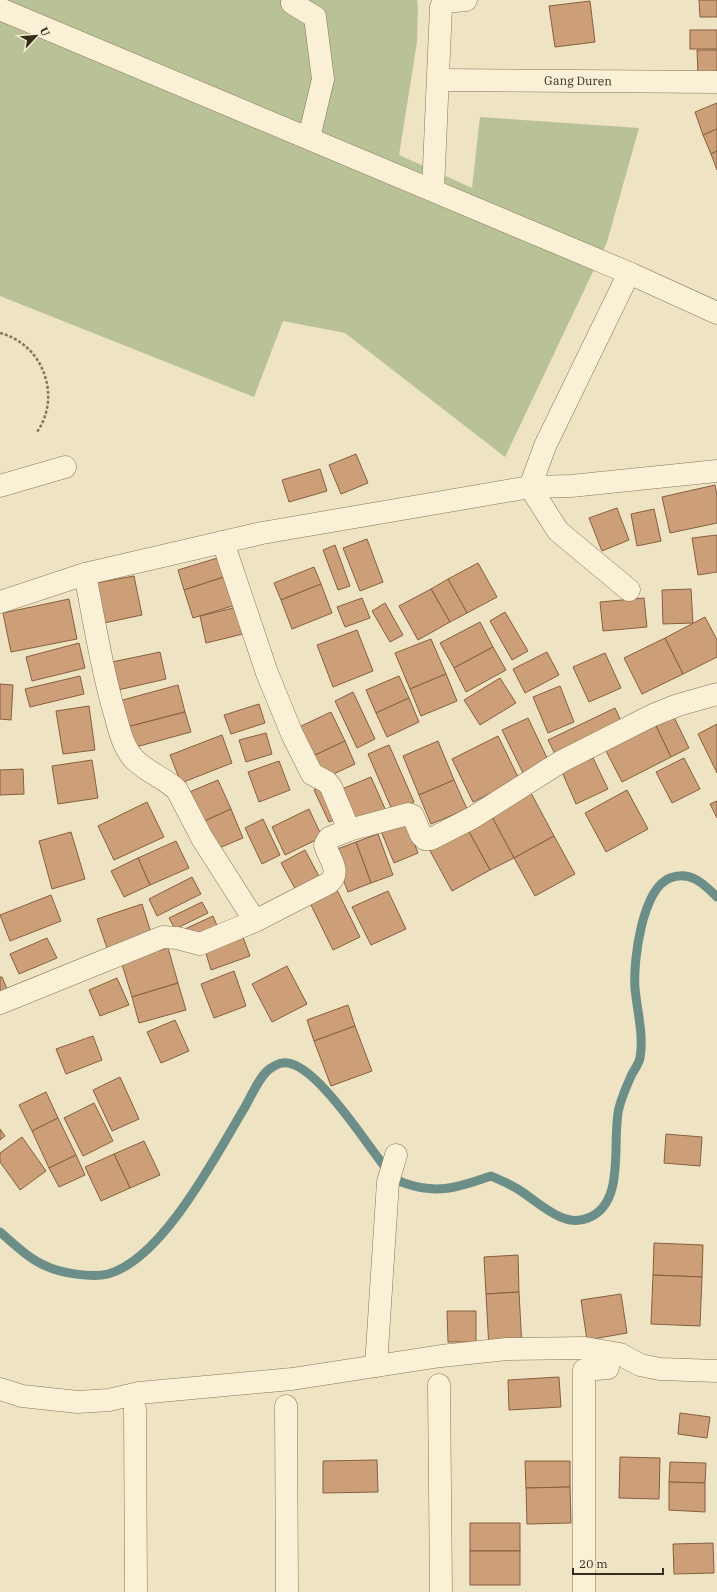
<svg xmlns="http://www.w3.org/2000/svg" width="717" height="1592" font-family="'IBM Plex Serif',serif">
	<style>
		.cemetery { fill: #b9c196 }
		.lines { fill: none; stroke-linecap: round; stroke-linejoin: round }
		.stream { stroke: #6c8e88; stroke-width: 9 }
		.building { fill: #cc9f78; stroke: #875f3f }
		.minor-casing { stroke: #887459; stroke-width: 23 }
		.path { stroke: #887459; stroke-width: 2.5; stroke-dasharray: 3 2; stroke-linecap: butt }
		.minor { stroke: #f9f0d5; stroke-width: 22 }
		.labels { text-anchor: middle; stroke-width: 3.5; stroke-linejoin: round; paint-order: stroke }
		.street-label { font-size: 12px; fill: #372b1e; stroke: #f5edd2 }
	</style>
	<rect width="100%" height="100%" fill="#eee3c2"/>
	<path class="cemetery" d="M0,0H417L418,8L417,42L399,155L472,188L480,117L639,128L607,242L505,457L345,333L283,321L254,397L0,296Z"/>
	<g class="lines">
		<path class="stream" d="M0,1232C14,1244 29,1259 46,1266C60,1273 92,1278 108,1274C162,1259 214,1159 242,1112C250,1100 259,1075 271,1068C274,1066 280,1063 283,1063C311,1059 360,1134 376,1155C383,1164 392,1179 404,1183C438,1195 459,1187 491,1176C500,1180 508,1183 516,1188C537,1200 562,1229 588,1218C627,1203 611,1140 619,1108C622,1096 627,1085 632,1074C635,1069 639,1063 640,1058C644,1035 637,1011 635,988C633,961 642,889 670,878C690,870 704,884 717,897"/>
	</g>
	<g class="building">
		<path d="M699,0H717V17H700Z"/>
		<path d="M590,1L595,42L555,47L549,6Z"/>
		<rect x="690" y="30" width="27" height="19"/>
		<path d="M697,50H717V73L698,74Z"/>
		<path d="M717,103V129L703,135L695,112Z"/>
		<path d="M717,129V151L711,154L703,135Z"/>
		<path d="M717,151V170L711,154Z"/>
		<path d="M356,454L368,483L341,494L329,465Z"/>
		<path d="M320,469L327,491L289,502L282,480Z"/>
		<path d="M715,485L717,495V523L670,533L662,497Z"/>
		<path d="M617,508L629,540L602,551L589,518Z"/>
		<path d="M654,509L661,541L637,546L631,514Z"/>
		<path d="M717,535V572L698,575L692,538Z"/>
		<path d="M367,539L383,582L360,591L343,548Z"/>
		<path d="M335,545L350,586L338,590L323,550Z"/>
		<path d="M224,556L230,575L184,590L178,570Z"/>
		<path d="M478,563L497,597L467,613L448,579Z"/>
		<path d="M314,567L321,584L281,600L274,583Z"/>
		<path d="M230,575L239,604L193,618L184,590Z"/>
		<path d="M134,576L142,615L104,623L96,583Z"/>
		<path d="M448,579L467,613L450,622L431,589Z"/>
		<path d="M321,584L332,613L292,629L281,600Z"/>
		<path d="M431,589L450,622L418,640L399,606Z"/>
		<path d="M691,589L693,623L663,624L662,590Z"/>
		<path d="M362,598L370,618L345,627L337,607Z"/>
		<path d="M644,598L647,627L603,631L600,602Z"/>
		<path d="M69,599L77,639L11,652L3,613Z"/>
		<path d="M385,603L403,635L390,642L372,611Z"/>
		<path d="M237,607L243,634L206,643L200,616Z"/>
		<path d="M505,612L528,651L512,660L490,621Z"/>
		<path d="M705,617L717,640V657L683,674L665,638Z"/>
		<path d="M480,622L493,647L454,668L440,643Z"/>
		<path d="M357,630L373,671L333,687L317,645Z"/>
		<path d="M665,638L683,674L642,694L624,658Z"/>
		<path d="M431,639L446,674L410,689L395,653Z"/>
		<path d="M79,643L85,668L32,681L26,657Z"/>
		<path d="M493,647L506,670L466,692L454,668Z"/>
		<path d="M160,652L166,679L118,690L112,662Z"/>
		<path d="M547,652L559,675L525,693L513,669Z"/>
		<path d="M605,653L621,688L589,702L573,667Z"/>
		<path d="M446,674L457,701L421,716L410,689Z"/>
		<path d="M80,676L84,694L30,707L25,689Z"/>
		<path d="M399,676L409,698L376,713L366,690Z"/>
		<path d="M500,678L516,703L480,725L464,700Z"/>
		<path d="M0,684L13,685L11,720L0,719Z"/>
		<path d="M178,685L185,712L127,727L119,701Z"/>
		<path d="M560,686L574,722L548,733L533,697Z"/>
		<path d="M353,692L375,739L357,748L335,701Z"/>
		<path d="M409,698L419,722L387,737L376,713Z"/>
		<path d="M259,704L265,723L231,734L224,715Z"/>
		<path d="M89,706L95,750L63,754L56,711Z"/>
		<path d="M615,708L623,725L557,758L548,740Z"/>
		<path d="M185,712L191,732L132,748L127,727Z"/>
		<path d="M331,712L345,741L313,756L299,727Z"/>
		<path d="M673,715L689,748L671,757L655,724Z"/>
		<path d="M528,718L549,762L524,775L502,730Z"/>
		<path d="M655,724L671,757L622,782L605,749Z"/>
		<path d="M717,724V773L698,734Z"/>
		<path d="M266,733L272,754L246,762L239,740Z"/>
		<path d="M222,735L232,763L181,783L170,755Z"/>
		<path d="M498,736L519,779L473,802L452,759Z"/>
		<path d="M345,741L355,764L323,779L313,756Z"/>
		<path d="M438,741L454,780L419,795L403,756Z"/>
		<path d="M389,745L414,802L393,812L368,754Z"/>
		<path d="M593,758L608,789L576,804L562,772Z"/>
		<path d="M684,758L700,789L672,803L656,772Z"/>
		<path d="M92,760L98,798L58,804L52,766Z"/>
		<path d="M279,761L290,790L259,802L248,772Z"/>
		<path d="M23,769L24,794L0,795V770Z"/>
		<path d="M371,777L386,811L351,826L337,791Z"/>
		<path d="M218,780L231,809L200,823L187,793Z"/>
		<path d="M454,780L467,809L431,824L419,795Z"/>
		<path d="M326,785L341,817L329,822L314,790Z"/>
		<path d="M627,790L648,829L606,852L585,813Z"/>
		<path d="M531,793L554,836L514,858L491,815Z"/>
		<path d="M717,801V818L710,804Z"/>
		<path d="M147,802L164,837L114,860L98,826Z"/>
		<path d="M231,809L243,838L212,851L200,823Z"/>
		<path d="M309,809L322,837L285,855L272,827Z"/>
		<path d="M491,815L514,858L490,870L467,828Z"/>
		<path d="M263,819L280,855L262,864L245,828Z"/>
		<path d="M406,822L418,853L394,863L381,831Z"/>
		<path d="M467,828L490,870L452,891L429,849Z"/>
		<path d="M71,832L85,879L52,889L39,841Z"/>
		<path d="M378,834L393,875L371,883L356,842Z"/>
		<path d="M554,836L575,874L535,896L514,858Z"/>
		<path d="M176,841L189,868L150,885L138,858Z"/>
		<path d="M356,842L371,883L348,892L332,851Z"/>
		<path d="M305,850L322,882L298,894L281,863Z"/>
		<path d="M138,858L150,885L124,897L111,871Z"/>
		<path d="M192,877L201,894L157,916L149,899Z"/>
		<path d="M337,890L360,937L333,950L310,903Z"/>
		<path d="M388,891L406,929L371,945L352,907Z"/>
		<path d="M51,895L61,921L10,941L0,915Z"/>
		<path d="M202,902L208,913L175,929L169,918Z"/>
		<path d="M142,904L152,936L108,951L97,919Z"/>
		<path d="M213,916L218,928L190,941L185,929Z"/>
		<path d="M243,937L250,956L211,970L205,950Z"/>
		<path d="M47,938L57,958L19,974L10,954Z"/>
		<path d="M168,948L178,983L132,997L121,961Z"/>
		<path d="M287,966L307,1004L272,1022L252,984Z"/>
		<path d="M234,971L246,1006L214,1018L201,984Z"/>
		<path d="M0,977H2L10,996L0,1000Z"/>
		<path d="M117,978L129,1005L100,1016L89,990Z"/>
		<path d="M178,983L186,1010L139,1023L132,997Z"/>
		<path d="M348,1005L355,1026L314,1041L307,1020Z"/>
		<path d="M175,1020L189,1051L161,1063L147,1032Z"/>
		<path d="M355,1026L372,1071L331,1086L314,1041Z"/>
		<path d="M93,1036L102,1060L66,1074L56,1049Z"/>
		<path d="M120,1077L139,1119L112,1131L93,1090Z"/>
		<path d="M46,1092L58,1118L32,1131L19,1105Z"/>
		<path d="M94,1103L113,1141L83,1156L64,1118Z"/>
		<path d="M58,1118L76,1155L49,1168L32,1131Z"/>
		<path d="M0,1129L5,1136L0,1140Z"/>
		<path d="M666,1134L702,1137L700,1166L664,1163Z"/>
		<path d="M22,1137L46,1171L20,1190L0,1162V1153Z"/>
		<path d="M144,1141L160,1175L130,1188L114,1154Z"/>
		<path d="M114,1154L130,1188L101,1201L85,1167Z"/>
		<path d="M76,1155L85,1175L59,1187L49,1168Z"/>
		<path d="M654,1243L703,1245L702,1277L653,1275Z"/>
		<path d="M518,1255L519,1292L486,1294L484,1257Z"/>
		<path d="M653,1275L702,1277L700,1326L651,1324Z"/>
		<path d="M519,1292L522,1347L489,1349L486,1294Z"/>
		<path d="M621,1294L627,1333L587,1340L581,1300Z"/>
		<path d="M447,1311H476V1342H448Z"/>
		<path d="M559,1377L561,1407L509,1410L508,1380Z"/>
		<path d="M680,1413L710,1417L707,1438L678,1434Z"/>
		<path d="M620,1457L660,1458L659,1499L619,1498Z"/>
		<path d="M377,1460L378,1492L323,1493V1461Z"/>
		<path d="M525,1461H570V1487L526,1488Z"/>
		<path d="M670,1462L706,1463L705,1483L669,1482Z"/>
		<path d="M669,1482L705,1483V1512L669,1510Z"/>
		<path d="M570,1487L571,1523L527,1524L526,1488Z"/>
		<rect x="470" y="1523" width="50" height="28"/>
		<path d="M713,1543L714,1573L674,1574L673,1544Z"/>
		<rect x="470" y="1551" width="50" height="34"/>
	</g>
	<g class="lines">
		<g class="minor-casing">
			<g id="minor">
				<path d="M292,3L315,17L323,79L309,138"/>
				<path d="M0,9L629,273L717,313"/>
				<path id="s1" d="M439,80L717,82"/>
				<path d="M433,190L441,7L444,2L466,0"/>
				<path d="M0,486L65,467"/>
				<path d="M223,542L267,673L292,734L312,774L327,782L331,787L349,830"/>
				<path d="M85,574C94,620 101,666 114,711C119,728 122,745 133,758C147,773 164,777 177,790L202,838L255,921"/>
				<path d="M629,590L558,531L530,487L545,446L629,273"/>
				<path d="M0,602L85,574L262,533L530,487L571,486L717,471"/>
				<path d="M0,1003L163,937L177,938L200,944L255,921L329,883C342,871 329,859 325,845L329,838L349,830L408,814L413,816L421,835L425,839H431L472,818L562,761L653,715L678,705L717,694"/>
				<path d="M376,1366L388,1182L396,1155"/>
				<path d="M439,1385L441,1592"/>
				<path d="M0,1389L22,1396L78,1402L109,1400L139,1393L292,1379L441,1356L507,1349L585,1348L620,1354L640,1365L660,1369L717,1371"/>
				<path d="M286,1406L287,1592"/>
				<path d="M135,1409L136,1592"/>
				<path d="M584,1592V1370L608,1368"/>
			</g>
		</g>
		<path class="path" d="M0,333C43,344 62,396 37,432"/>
		<use href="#minor" class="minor"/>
	</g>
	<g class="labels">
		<g class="street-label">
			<text dy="4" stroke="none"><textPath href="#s1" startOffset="139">Gang Duren</textPath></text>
		</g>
	</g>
	<g transform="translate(36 36) rotate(64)" stroke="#f5edd2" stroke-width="3" paint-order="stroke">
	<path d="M0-3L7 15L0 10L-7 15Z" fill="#372b1e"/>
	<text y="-6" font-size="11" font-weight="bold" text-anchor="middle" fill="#372b1e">U</text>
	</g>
	<path d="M573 1568v6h90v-6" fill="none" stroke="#372b1e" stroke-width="2"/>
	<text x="579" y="1568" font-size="12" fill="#372b1e" stroke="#f5edd2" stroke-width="3" paint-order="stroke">20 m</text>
</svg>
